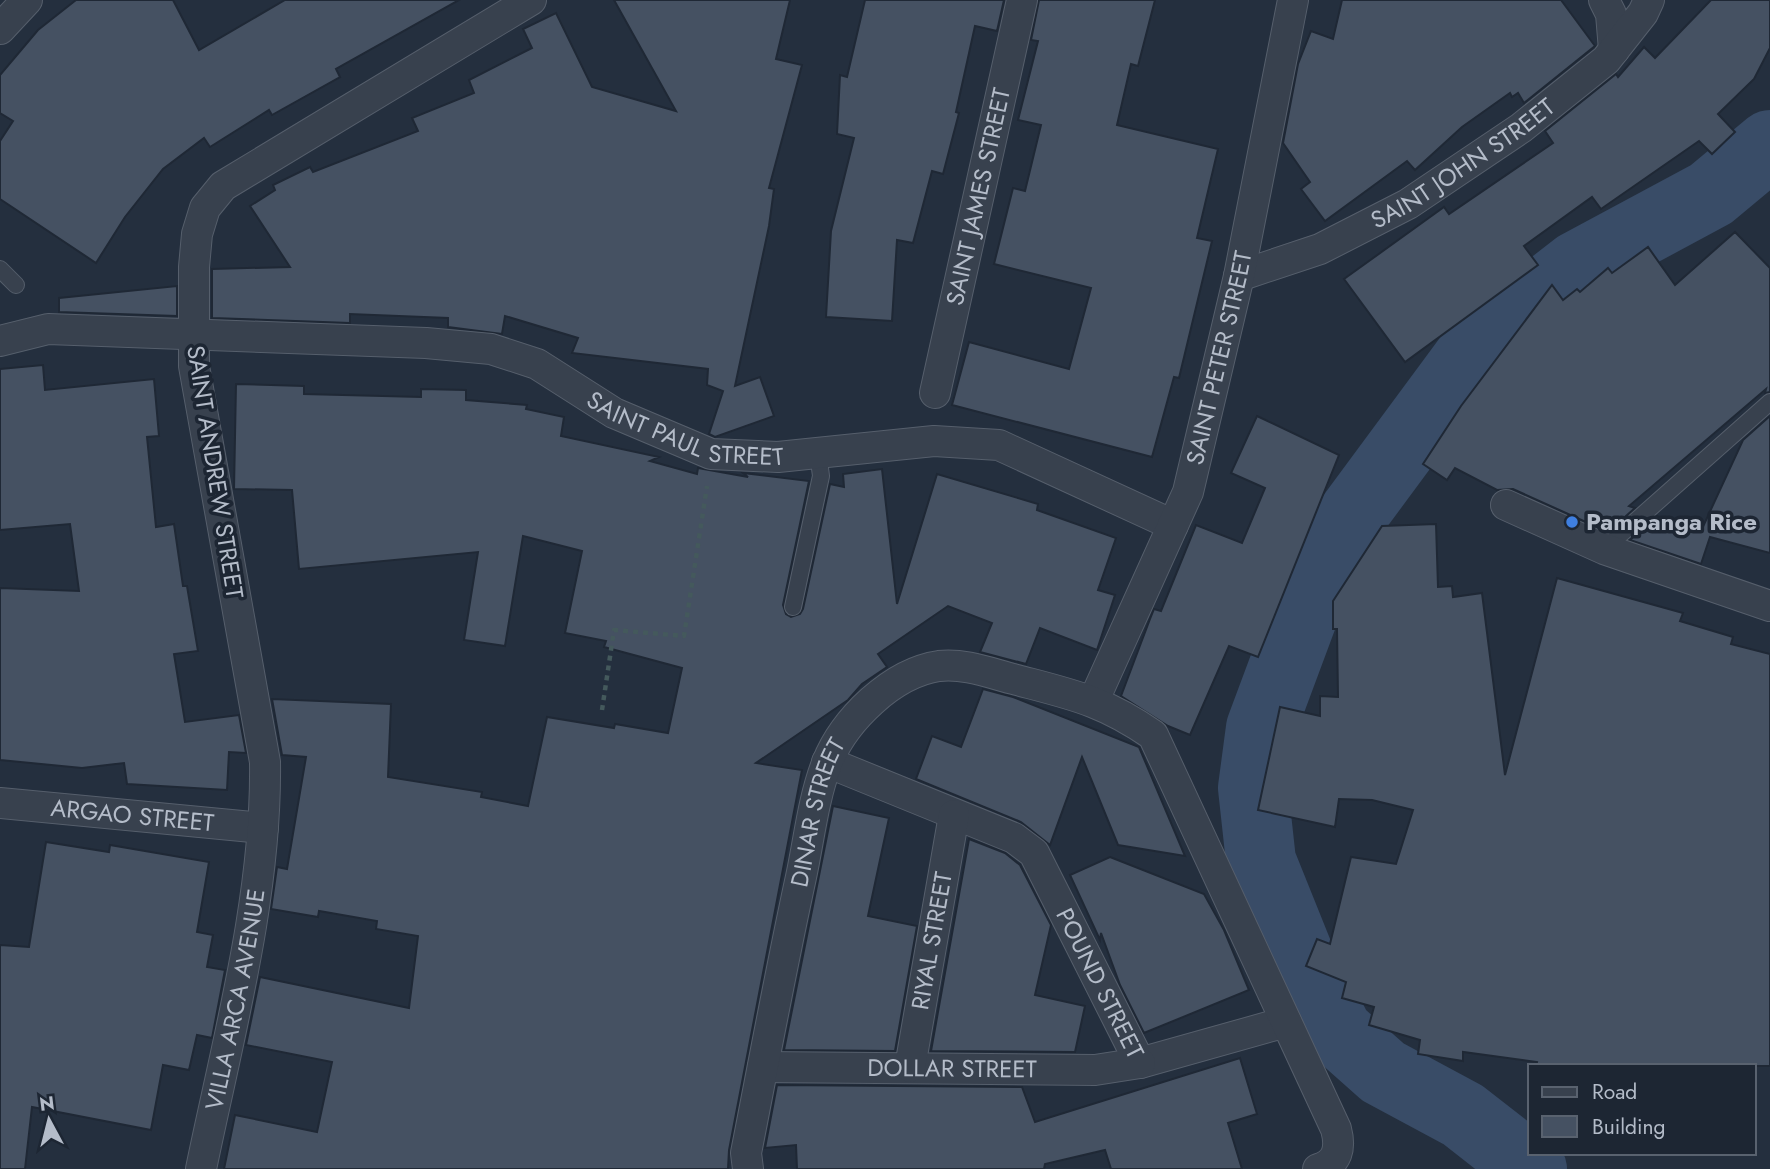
<svg xmlns="http://www.w3.org/2000/svg" width="1770" height="1169" font-family="Jost,sans-serif">
	<style>
		.lines { fill: none; stroke-linecap: round; stroke-linejoin: round }
		.river { stroke: #394c67; stroke-width: 70 }
		.building { fill: #455162; stroke: #1f2835; stroke-width: 2 }
		.service-casing { stroke: #565f6c; stroke-width: 18 }
		.minor-casing { stroke: #565f6c; stroke-width: 32 }
		.path { stroke: #44595c; stroke-width: 4.5; stroke-dasharray: 5 5; stroke-linecap: butt }
		.service { stroke: #38414e; stroke-width: 16 }
		.minor { stroke: #38414e; stroke-width: 30 }
		.shop-dot { fill: #3f7fe0; stroke: #1d2633; stroke-width: 2.5 }
		.labels { text-anchor: middle; stroke-width: 7; stroke-linejoin: round; paint-order: stroke }
		.street-label { font-size: 24px; fill: #b4bcc9; stroke: #1d2633 }
		.poi-label { font-size: 24px; font-weight: bold; fill: #b4bcc9; stroke: #1d2633; text-anchor: start }
	</style>
	<rect width="100%" height="100%" fill="#242f3e"/>
	<g class="lines">
		<path class="river" d="M1532,1169L1463,1115L1383,1072L1338,1032L1298,953L1261,861L1253,788L1261,728L1312,591L1345,525L1481,341L1577,266L1711,194L1770,145"/>
	</g>
	<g class="building">
		<path d="M76,0H173L199,50L285,0H459L336,69L340,77L272,115L269,110L210,147L204,138L163,169L125,217L96,263L0,199V141L13,121L0,113V75L38,30Z"/>
		<path d="M614,0H790L776,59L802,65L769,188L774,189L769,226L735,386L760,377L774,416L715,437L709,434L723,391L707,385L708,369L572,353L578,338L505,316L502,334L448,327V318L350,314V323L212,318V269L290,267L250,206L275,190L273,185L310,167L313,172L418,131L412,118L474,93L469,80L532,48L523,29L556,13L592,87L676,111Z"/>
		<path d="M865,0H1004L997,31L975,26L956,112L959,113L943,174L932,171L913,243L897,240L892,321L826,317L831,231L854,138L837,134L840,75L847,77Z"/>
		<path d="M1039,0H1155L1138,66L1131,64L1117,125L1218,149L1197,238L1212,241L1179,378L1174,377L1152,457L952,405L969,342L1069,369L1091,288L994,264L1013,188L1025,191L1041,125L1018,120L1038,41L1031,40Z"/>
		<path d="M1342,0H1561L1595,46L1524,103L1518,93L1512,97L1510,93L1462,127L1415,170L1407,161L1325,221L1301,189L1310,182L1283,143L1298,64L1311,31L1333,39Z"/>
		<path d="M1711,0H1770V48L1754,79L1718,114L1735,132L1712,154L1699,141L1601,209L1592,197L1524,246L1538,265L1405,362L1344,279L1444,207L1449,214L1553,143L1545,131L1616,74L1618,77L1644,47L1655,58Z"/>
		<path d="M1735,232L1770,268V392L1765,393L1766,389L1629,506L1635,508L1608,532L1513,489L1497,490L1455,468L1447,480L1423,464L1461,406L1552,285L1563,300L1577,289L1580,292L1608,268L1612,273L1648,247L1675,285Z"/>
		<path d="M177,286V316L59,312V298Z"/>
		<path d="M43,365L45,390L154,379L159,436L147,437L156,527L174,524L183,586H187L198,651L174,654L185,722L239,715L246,753L229,752L227,790L127,784L124,763L82,768L0,760V588L79,591L70,524L0,530V369Z"/>
		<path d="M236,384L304,386V394L421,397V389L466,390V400L527,405L526,409L564,417L561,436L659,457L650,461L697,474L698,468L748,477L743,473L809,481L783,605L786,614L791,617L800,614L803,609L830,484L844,487L843,474L882,469L897,604L937,474L1038,504L1037,510L1116,538L1098,590L1115,595L1097,650L1040,628L1026,664L980,652L992,623L948,606L878,654L887,667L862,684L848,700L756,763L802,770L729,1150L728,1169H224L235,1115L317,1132L332,1062L246,1045L260,977L409,1008L418,936L376,929L377,921L319,911L318,917L271,909L277,867L287,869L306,757L282,755L272,699L391,704L388,777L482,792L481,797L528,806L547,717L614,728L615,724L668,733L682,668L604,647L606,641L565,633L582,551L523,536L505,646L464,640L478,552L299,569L292,490L234,489Z"/>
		<path d="M1257,416L1339,455L1258,657L1229,646L1190,735L1168,726L1121,696L1150,619L1154,609L1161,611L1196,525L1242,543L1265,488L1231,473Z"/>
		<path d="M1770,416V553L1710,537L1701,564L1630,540L1657,516L1701,531L1743,440Z"/>
		<path d="M1436,524L1438,587L1452,586L1453,597L1482,593L1505,775L1557,578L1683,613L1680,621L1733,637L1731,644L1770,654V1066H1536L1537,1062L1463,1052V1061L1418,1054L1420,1040L1369,1025L1374,1007L1342,998L1346,982L1306,966L1317,939L1330,944L1351,857L1396,864L1413,810L1372,800L1339,799L1335,827L1258,810L1280,707L1320,716V696L1338,697L1337,629H1333V601L1382,526Z"/>
		<path d="M983,689L1013,697L1139,747L1185,856L1118,845L1082,757L1050,845L1021,822L916,779L932,736L961,747Z"/>
		<path d="M833,806L889,818L868,916L917,926L895,1051L784,1050Z"/>
		<path d="M969,839L1005,853L1020,865L1051,925L1035,995L1085,1006L1075,1052L931,1051Z"/>
		<path d="M46,842L109,852L110,845L209,862L197,932L213,935L207,967L225,970L212,1038L197,1035L189,1070L163,1065L151,1130L32,1107L25,1169H0V945L29,947Z"/>
		<path d="M1110,857L1204,894L1224,930L1249,990L1144,1033L1120,985L1101,933L1100,940L1070,875Z"/>
		<path d="M1240,1058L1257,1114L1228,1123L1242,1169H1111L1105,1150L1045,1164L1044,1169H797L796,1145L765,1148L777,1085L1022,1087L1035,1122Z"/>
	</g>
	<g class="lines">
		<g class="service-casing">
			<g id="service">
				<path d="M0,269L16,285"/>
				<path d="M1604,549L1770,402"/>
				<path d="M793,607L821,476L818,453"/>
			</g>
		</g>
		<g class="minor-casing">
			<g id="minor">
				<path d="M1604,0L1611,14L1614,50"/>
				<path d="M0,29L27,0"/>
				<path id="s1" d="M1239,276L1320,249L1408,204L1521,128L1606,60L1643,13L1649,0"/>
				<path id="s2" d="M0,341L48,329L426,343L491,349L537,364L614,413L711,454L778,457L934,441L999,445L1173,525"/>
				<path id="s3" d="M935,393L1022,0"/>
				<path d="M1506,505L1604,549L1770,606"/>
				<path id="s4" d="M1094,700L1188,492L1239,276L1293,0"/>
				<path id="s5" d="M827,762L1014,838L1034,853L1140,1063L1286,1022"/>
				<path id="s6" d="M0,803L263,828"/>
				<path id="s7" d="M763,1067L1095,1070L1140,1063"/>
				<path id="s8" d="M910,1067L954,815"/>
				<path id="s9" d="M201,1169C228,1038 267,896 265,762L194,366V267L197,234L205,208L223,186L531,0"/>
				<path id="s10" d="M748,1169L746,1153C764,1061 781,969 801,877C809,840 813,799 827,763C844,720 892,673 939,666C966,663 992,674 1017,680C1074,695 1104,701 1153,735L1336,1129C1341,1148 1338,1163 1318,1169"/>
			</g>
		</g>
		<path class="path" d="M602,710L614,630L684,636L707,486"/>
		<use href="#service" class="service"/>
		<use href="#minor" class="minor"/>
	</g>
	<circle class="shop-dot" cx="1572" cy="522" r="7"/>
	<g class="labels">
		<g class="street-label">
			<text dy="8" stroke="none"><textPath href="#s1" startOffset="252">SAINT JOHN STREET</textPath></text>
			<text dy="8" stroke="none"><textPath href="#s3" startOffset="201">SAINT JAMES STREET</textPath></text>
			<text dy="8" stroke="none"><textPath href="#s4" startOffset="366">SAINT PETER STREET</textPath></text>
			<text dy="8" stroke="none"><textPath href="#s2" startOffset="707">SAINT PAUL STREET</textPath></text>
			<text transform="translate(215 472) rotate(81)" y="8">SAINT ANDREW STREET</text>
			<text dy="8" stroke="none"><textPath href="#s6" startOffset="133">ARGAO STREET</textPath></text>
			<text dy="8" stroke="none"><textPath href="#s10" startOffset="364">DINAR STREET</textPath></text>
			<text dy="8" stroke="none"><textPath href="#s8" startOffset="128">RIYAL STREET</textPath></text>
			<text dy="8" stroke="none"><textPath href="#s5" startOffset="373">POUND STREET</textPath></text>
			<text dy="8" stroke="none"><textPath href="#s9" startOffset="173">VILLA ARCA AVENUE</textPath></text>
			<text dy="8" stroke="none"><textPath href="#s7" startOffset="189">DOLLAR STREET</textPath></text>
		</g>
		<g class="poi-label">
			<text x="1586" y="530">Pampanga Rice</text>
		</g>
	</g>
	<rect x="1528" y="1064" width="228" height="91" fill="#1d2633" stroke="#59626f" stroke-width="2"/>
	<rect x="1542" y="1087" width="35" height="10" fill="#38414e" stroke="#59626f" stroke-width="2"/>
	<text x="1592" y="1099" font-size="21" fill="#b4bcc9">Road</text>
	<rect x="1542" y="1116" width="35" height="21" fill="#455162" stroke="#59626f" stroke-width="2"/>
	<text x="1592" y="1134" font-size="21" fill="#b4bcc9">Building</text>
	<g transform="translate(49 1120) rotate(353)" stroke="#1d2633" stroke-width="5" paint-order="stroke">
	<path d="M0-5L12 26L0 18L-12 26Z" fill="#b4bcc9"/>
	<text y="-10" font-size="19" font-weight="bold" text-anchor="middle" fill="#b4bcc9">N</text>
	</g>
</svg>
